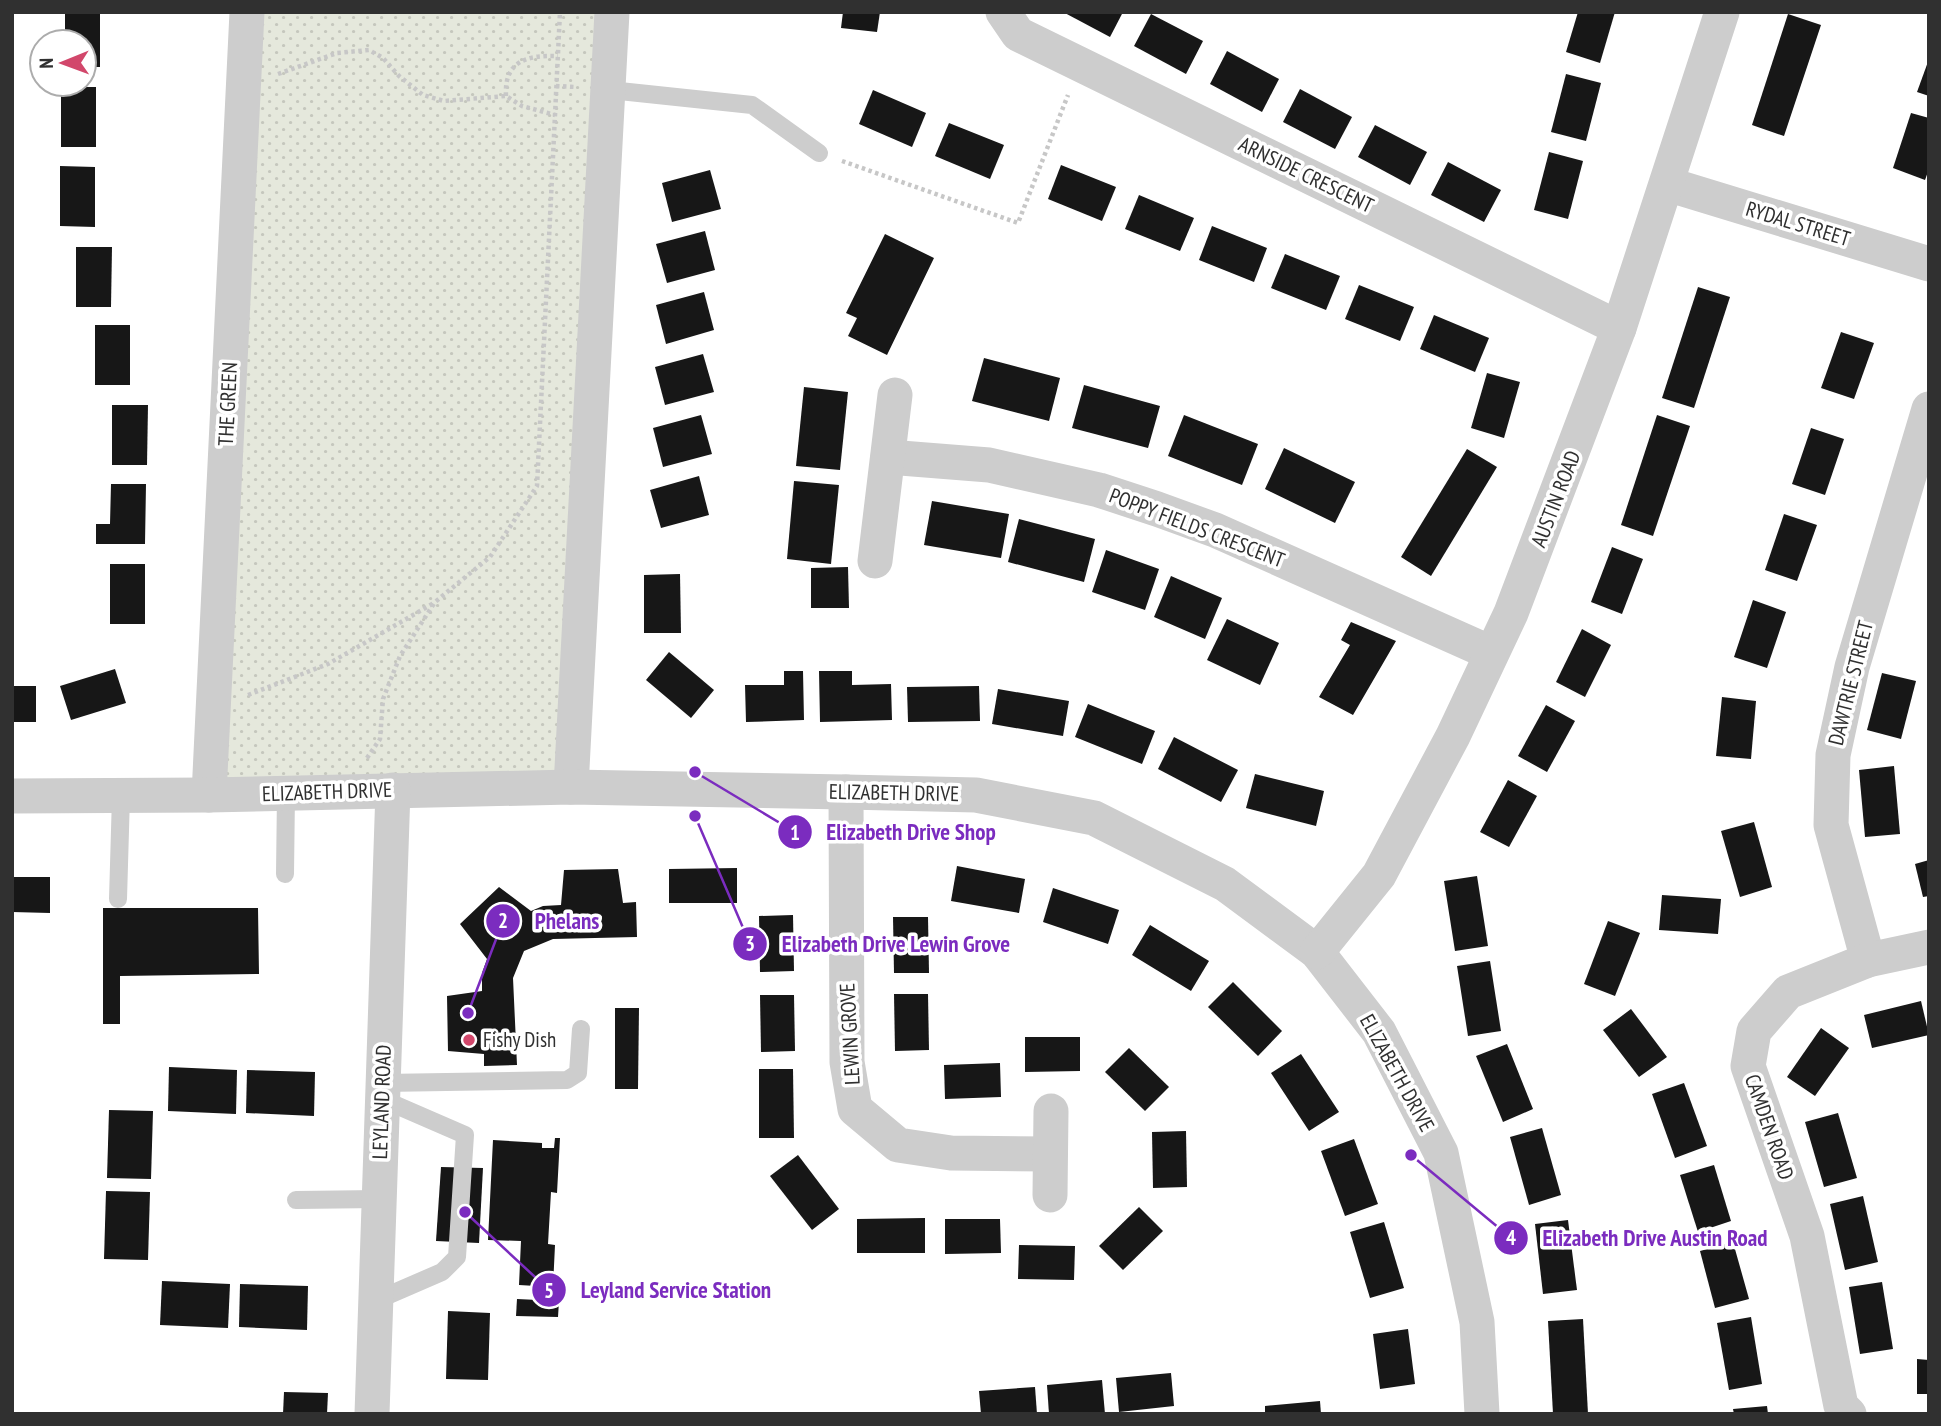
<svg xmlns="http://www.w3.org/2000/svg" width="1941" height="1426" font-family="'PT Sans Narrow',sans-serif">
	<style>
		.park { fill: url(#park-dots) }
		.building { fill: #171717 }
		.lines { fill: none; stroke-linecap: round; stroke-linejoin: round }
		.path { stroke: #c7c7c7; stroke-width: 4.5; stroke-dasharray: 3.5 3.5; stroke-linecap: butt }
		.service { stroke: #cdcdcd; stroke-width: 18 }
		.minor { stroke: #cdcdcd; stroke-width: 35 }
		.poi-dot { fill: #d2476b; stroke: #fff; stroke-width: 2.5 }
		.labels { text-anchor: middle; stroke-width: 7; stroke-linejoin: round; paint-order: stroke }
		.street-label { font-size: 21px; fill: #303030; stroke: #fff }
		.poi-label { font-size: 21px; fill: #303030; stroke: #fff; text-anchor: start }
		.leader { fill: none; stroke: #7b2cbf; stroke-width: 2.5 }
		.callout-dot { fill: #7b2cbf; stroke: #fff; stroke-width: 2.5 }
		.mark-label { font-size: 21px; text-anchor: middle; font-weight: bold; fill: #fff }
		.callout-label { font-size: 23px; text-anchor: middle; font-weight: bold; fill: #7b2cbf; stroke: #fff; stroke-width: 7; stroke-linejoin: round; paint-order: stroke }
	</style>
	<defs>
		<pattern id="park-dots" width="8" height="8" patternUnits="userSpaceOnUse" patternTransform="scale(1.75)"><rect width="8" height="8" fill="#e5e8dc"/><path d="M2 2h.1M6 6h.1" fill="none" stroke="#c5c7bd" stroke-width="1.8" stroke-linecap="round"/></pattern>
	</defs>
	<rect width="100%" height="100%" fill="#fff"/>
	<path class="park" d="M242,12H601L571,787L209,795Z"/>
	<g class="building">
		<path d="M65,12H100V67H84V42H65Z"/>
		<path d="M843,12H880L877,32L841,28Z"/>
		<path d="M1063,12H1123L1110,37Z"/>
		<path d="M1578,12H1615L1600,63L1566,52Z"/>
		<path d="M1151,14L1203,41L1186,74L1134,46Z"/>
		<path d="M1788,14L1821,25L1784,136L1752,125Z"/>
		<path d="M1227,51L1279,79L1262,112L1210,84Z"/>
		<path d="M1929,59V96L1917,92Z"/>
		<path d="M1566,74L1601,83L1586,141L1551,132Z"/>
		<rect x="61" y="87" width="35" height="60"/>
		<path d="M1300,89L1352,117L1335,149L1283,122Z"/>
		<path d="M873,90L926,113L912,147L859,124Z"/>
		<path d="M1911,113L1929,118V169L1925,180L1893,168Z"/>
		<path d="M949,123L1004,145L990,179L935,156Z"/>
		<path d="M1375,125L1427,152L1410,185L1358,157Z"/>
		<path d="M1549,152L1583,161L1568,219L1534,210Z"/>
		<path d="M1448,162L1501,190L1484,222L1431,195Z"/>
		<path d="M1061,165L1116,187L1102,221L1048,199Z"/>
		<path d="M60,166L95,167V227L60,226Z"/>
		<path d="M710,170L721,209L672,222L662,183Z"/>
		<path d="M1139,195L1194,218L1180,251L1125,229Z"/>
		<path d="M1212,226L1267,248L1254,282L1199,260Z"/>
		<path d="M705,231L715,270L667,283L656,244Z"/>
		<path d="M885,234L934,258L887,355L848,336L857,318L846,313Z"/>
		<path d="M76,247H112L111,307H76Z"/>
		<path d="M1285,254L1340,276L1326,310L1271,288Z"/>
		<path d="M1359,285L1414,307L1400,341L1345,319Z"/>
		<path d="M1698,287L1730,297L1694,408L1662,398Z"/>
		<path d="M704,292L714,330L666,344L656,305Z"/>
		<path d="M1434,315L1489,338L1475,372L1420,349Z"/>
		<rect x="95" y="325" width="35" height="60"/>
		<path d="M1841,332L1874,343L1854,399L1821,388Z"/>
		<path d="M703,354L714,392L665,405L655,367Z"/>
		<path d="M984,358L1060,378L1049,421L972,401Z"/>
		<path d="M1487,373L1520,382L1504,438L1471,428Z"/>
		<path d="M1084,385L1160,406L1148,448L1072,428Z"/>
		<path d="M804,387L848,392L840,470L796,466Z"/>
		<path d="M112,405H148L147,465H112Z"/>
		<path d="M701,415L712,454L663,467L653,428Z"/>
		<path d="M1184,415L1258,444L1242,485L1168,456Z"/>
		<path d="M1657,415L1690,426L1653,536L1621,525Z"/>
		<path d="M1811,428L1844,439L1825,495L1792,484Z"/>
		<path d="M1284,448L1355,482L1335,523L1265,489Z"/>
		<path d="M1467,449L1497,467L1431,576L1401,557Z"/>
		<path d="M699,476L709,515L661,528L650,490Z"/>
		<path d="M794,481L839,485L831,564L787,559Z"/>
		<path d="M111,484H146L145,544H96V524H110Z"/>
		<path d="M932,501L1009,514L1001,558L924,545Z"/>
		<path d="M1784,514L1817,525L1797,581L1765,570Z"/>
		<path d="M1019,519L1095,539L1084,582L1008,562Z"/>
		<path d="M1612,547L1643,559L1622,614L1591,602Z"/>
		<path d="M1106,550L1159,569L1145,610L1092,592Z"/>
		<rect x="110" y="564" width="35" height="60"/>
		<path d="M848,567L849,608H811V568Z"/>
		<path d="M680,574L681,633H644V575Z"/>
		<path d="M1171,576L1222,598L1205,639L1154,617Z"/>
		<path d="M1753,600L1786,612L1767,668L1734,657Z"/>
		<path d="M1227,619L1279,643L1260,685L1207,660Z"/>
		<path d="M1351,622L1396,641L1353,715L1319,697L1350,645L1341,640Z"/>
		<path d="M1582,629L1611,645L1585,697L1556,682Z"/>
		<path d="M669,652L714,690L691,718L646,680Z"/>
		<path d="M115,669L126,703L71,720L60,686Z"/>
		<path d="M784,671H803L804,720L746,722L745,685H784Z"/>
		<path d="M819,671H852V685L891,684L892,720L820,722Z"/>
		<path d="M1882,673L1916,681L1901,739L1867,730Z"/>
		<rect x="12" y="686" width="24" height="36"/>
		<path d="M979,686L980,721L908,722L907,687Z"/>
		<path d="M998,689L1069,701L1063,736L992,724Z"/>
		<path d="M1722,697L1756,701L1751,759L1716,756Z"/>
		<path d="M1088,704L1155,731L1142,764L1075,737Z"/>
		<path d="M1546,705L1575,721L1547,772L1518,756Z"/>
		<path d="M1174,737L1238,770L1221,802L1158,769Z"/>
		<path d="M1894,766L1900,834L1865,837L1859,770Z"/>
		<path d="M1255,774L1324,791L1316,826L1246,808Z"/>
		<path d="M1508,780L1537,796L1509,847L1480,832Z"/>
		<path d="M1754,822L1772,887L1740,897L1721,831Z"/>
		<path d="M1929,860V896L1923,897L1915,864Z"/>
		<path d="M957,866L1025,879L1019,913L951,901Z"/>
		<path d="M737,868V903H669V869Z"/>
		<path d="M618,869L623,903L636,902L637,937L553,939L524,951L513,978L517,1065L484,1066V1054L448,1051L447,996L482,991V973L487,959L460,924L499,887L531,911L543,906L561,905L564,870Z"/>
		<path d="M1477,876L1488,946L1455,951L1444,881Z"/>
		<path d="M12,877H50V913L12,912Z"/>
		<path d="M1053,888L1119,910L1108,944L1043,922Z"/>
		<path d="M1662,895L1721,899L1718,934L1659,930Z"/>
		<path d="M103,908H258L259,974L120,976V1024H103Z"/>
		<path d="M793,915L794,971L760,972L759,916Z"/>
		<path d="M893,917H928L929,973H894Z"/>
		<path d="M1608,921L1640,933L1615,996L1584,984Z"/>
		<path d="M1150,925L1209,961L1191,991L1132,955Z"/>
		<path d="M1490,961L1501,1031L1468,1036L1457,966Z"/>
		<path d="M1233,982L1282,1031L1258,1056L1208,1007Z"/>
		<path d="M894,994H928L929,1050L895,1051Z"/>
		<path d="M760,995H794L795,1051L761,1052Z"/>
		<path d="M1921,1001L1929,1035L1872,1048L1864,1015Z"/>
		<path d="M615,1008H639L638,1089H615Z"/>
		<path d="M1631,1009L1667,1057L1639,1077L1603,1030Z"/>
		<path d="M1821,1028L1849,1048L1815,1096L1787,1077Z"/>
		<path d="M1025,1037H1080V1071L1025,1072Z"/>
		<path d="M1507,1044L1533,1109L1503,1122L1476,1056Z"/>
		<path d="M1129,1048L1169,1087L1145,1111L1105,1072Z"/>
		<path d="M1301,1054L1339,1112L1309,1131L1271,1073Z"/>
		<path d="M1000,1063L1001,1097L945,1099L944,1065Z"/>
		<path d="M169,1067L237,1070L236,1114L168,1111Z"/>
		<path d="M759,1069H793L794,1138H759Z"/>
		<path d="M247,1070L315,1072L314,1116L246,1113Z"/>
		<path d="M1684,1083L1707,1146L1675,1158L1652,1094Z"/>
		<path d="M109,1110L153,1111L151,1179L107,1178Z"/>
		<path d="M1838,1113L1857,1178L1824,1187L1805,1122Z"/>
		<path d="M1542,1128L1561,1195L1529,1205L1510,1137Z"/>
		<path d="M1186,1131L1187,1187L1153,1188L1152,1132Z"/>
		<path d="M555,1138H560L557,1193L551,1192L548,1244L555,1245L553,1287L519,1285L521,1241L488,1240L493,1140L542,1143V1148H554Z"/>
		<path d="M1354,1139L1378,1204L1345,1216L1321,1151Z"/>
		<path d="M798,1155L839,1209L812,1230L770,1176Z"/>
		<path d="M1714,1165L1731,1221L1698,1232L1680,1175Z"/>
		<path d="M441,1167L483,1168L479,1243L436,1241Z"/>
		<path d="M106,1191L150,1192L148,1260L104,1259Z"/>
		<path d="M1863,1196L1878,1262L1845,1270L1830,1204Z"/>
		<path d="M1139,1207L1163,1231L1123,1270L1099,1246Z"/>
		<path d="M925,1218V1253H857V1219Z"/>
		<path d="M945,1219H1000L1001,1253L945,1254Z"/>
		<path d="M1568,1220L1577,1290L1543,1294L1535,1224Z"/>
		<path d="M1384,1222L1404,1288L1370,1298L1350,1232Z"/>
		<path d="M1733,1242L1749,1299L1715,1308L1700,1251Z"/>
		<path d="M1019,1245L1075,1246L1074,1280L1018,1279Z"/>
		<path d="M162,1281L230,1284L228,1328L160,1325Z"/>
		<path d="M1882,1282L1893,1349L1860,1354L1849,1287Z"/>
		<path d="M240,1284L308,1286L307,1330L239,1327Z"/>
		<path d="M517,1299L559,1301L558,1317L516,1316Z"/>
		<path d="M448,1311L490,1313L488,1380L446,1379Z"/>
		<path d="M1751,1317L1762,1384L1729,1390L1717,1323Z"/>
		<path d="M1583,1319L1588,1414H1553L1548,1321Z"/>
		<path d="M1408,1329L1415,1384L1380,1389L1373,1334Z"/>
		<path d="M1917,1359L1929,1360V1394H1917Z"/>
		<path d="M1171,1373L1174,1406L1119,1412L1116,1378Z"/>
		<path d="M1102,1380L1105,1414H1049L1047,1385Z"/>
		<path d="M1035,1387L1037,1414H981L979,1391Z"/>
		<path d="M284,1392L328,1393L327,1414H283Z"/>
		<path d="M1320,1401L1321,1414H1265V1406Z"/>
		<path d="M1767,1406L1768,1414H1734L1733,1409Z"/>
	</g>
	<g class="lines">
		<g class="path">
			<path d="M278,74L337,53L369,50L383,58L399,76L423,95L444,101L506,96L522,106L555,115"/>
			<path d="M556,86L576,87"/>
			<path d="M506,96C504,60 528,55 558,56"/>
			<path d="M842,161L1018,223L1068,95"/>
			<path d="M248,695L328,664L434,603"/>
			<path d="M367,758L380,739L383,699L400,656L435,602L490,557L537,486L560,12"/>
		</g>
		<g class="service">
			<path d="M610,90L752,105L819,153"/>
			<path d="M285,874L286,793"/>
			<path d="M118,899L121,796"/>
			<path d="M383,1083L567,1080L578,1073L581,1029"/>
			<path d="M296,1200L379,1199"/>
			<path d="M375,1301L442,1272L457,1257L465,1135L382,1099"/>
		</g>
		<g class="minor">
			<path d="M1003,12L1018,34L1619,328"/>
			<path d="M1667,184L1929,264"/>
			<path d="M888,457L989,465L1099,490L1157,509L1215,530L1491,653"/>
			<path d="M875,561L895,395"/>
			<path d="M571,787L612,12"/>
			<path d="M846,792L847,1062L855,1109L898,1145L951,1153L1050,1154"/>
			<path d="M209,795L247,12"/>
			<path d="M12,796L209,795L571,787L846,792L976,795L1094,818L1225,884L1317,952L1379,1032L1441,1153L1477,1322L1482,1414"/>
			<path d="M1317,952L1379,875L1453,736L1511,613L1619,328L1722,12"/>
			<path d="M1868,960L1831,825L1833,755L1852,667L1929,409"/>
			<path d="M1050,1195L1051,1111"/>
			<path d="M372,1414L393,790"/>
			<path d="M1849,1414L1841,1406L1807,1236L1748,1066L1754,1031L1788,992L1868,960L1929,947"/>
		</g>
	</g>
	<circle class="poi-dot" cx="469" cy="1040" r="7"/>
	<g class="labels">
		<g class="street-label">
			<text transform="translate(1306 175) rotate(26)" y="7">ARNSIDE CRESCENT</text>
			<text transform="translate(1798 224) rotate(17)" y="7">RYDAL STREET</text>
			<text transform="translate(228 404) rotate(-87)" y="7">THE GREEN</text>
			<text transform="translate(1556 499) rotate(-69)" y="7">AUSTIN ROAD</text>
			<text transform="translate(1197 528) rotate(21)" y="7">POPPY FIELDS CRESCENT</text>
			<text transform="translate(1851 683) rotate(-76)" y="7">DAWTRIE STREET</text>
			<text transform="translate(327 792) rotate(-2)" y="7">ELIZABETH DRIVE</text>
			<text transform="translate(894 793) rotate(1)" y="7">ELIZABETH DRIVE</text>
			<text transform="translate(850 1034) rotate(-93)" y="7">LEWIN GROVE</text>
			<text transform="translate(1397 1073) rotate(61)" y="7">ELIZABETH DRIVE</text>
			<text transform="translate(382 1102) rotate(-88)" y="7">LEYLAND ROAD</text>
			<text transform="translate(1769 1127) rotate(71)" y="7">CAMDEN ROAD</text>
		</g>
		<g class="poi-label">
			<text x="483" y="1047">Fishy Dish</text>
		</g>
	</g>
	<path class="leader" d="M695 772L795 832M468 1013L503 921M695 816L750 944M1411 1155L1511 1238M465 1212L549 1290"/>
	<g class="callout-dot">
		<circle cx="695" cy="772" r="7"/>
		<circle cx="468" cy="1013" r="7"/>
		<circle cx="695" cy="816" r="7"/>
		<circle cx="1411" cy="1155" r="7"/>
		<circle cx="465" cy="1212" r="7"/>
		<circle cx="795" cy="832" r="18"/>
		<circle cx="503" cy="921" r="18"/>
		<circle cx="750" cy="944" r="18"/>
		<circle cx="1511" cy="1238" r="18"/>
		<circle cx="549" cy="1290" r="18"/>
	</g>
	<g class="mark-label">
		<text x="795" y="840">1</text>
		<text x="503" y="928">2</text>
		<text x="750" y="951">3</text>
		<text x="1511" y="1245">4</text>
		<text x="549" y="1298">5</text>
	</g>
	<g class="callout-label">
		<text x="911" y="840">Elizabeth Drive Shop</text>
		<text x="567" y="929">Phelans</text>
		<text x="896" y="952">Elizabeth Drive Lewin Grove</text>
		<text x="1655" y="1246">Elizabeth Drive Austin Road</text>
		<text x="676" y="1298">Leyland Service Station</text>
	</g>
	<rect width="1941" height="1426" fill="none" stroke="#303030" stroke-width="28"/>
	<g transform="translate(63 63) rotate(269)"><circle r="33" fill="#ffffff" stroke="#acacac" stroke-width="2"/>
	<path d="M0-5L12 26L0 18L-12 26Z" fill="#d2476b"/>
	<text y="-10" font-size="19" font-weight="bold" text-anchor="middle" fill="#303030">N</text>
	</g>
</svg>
